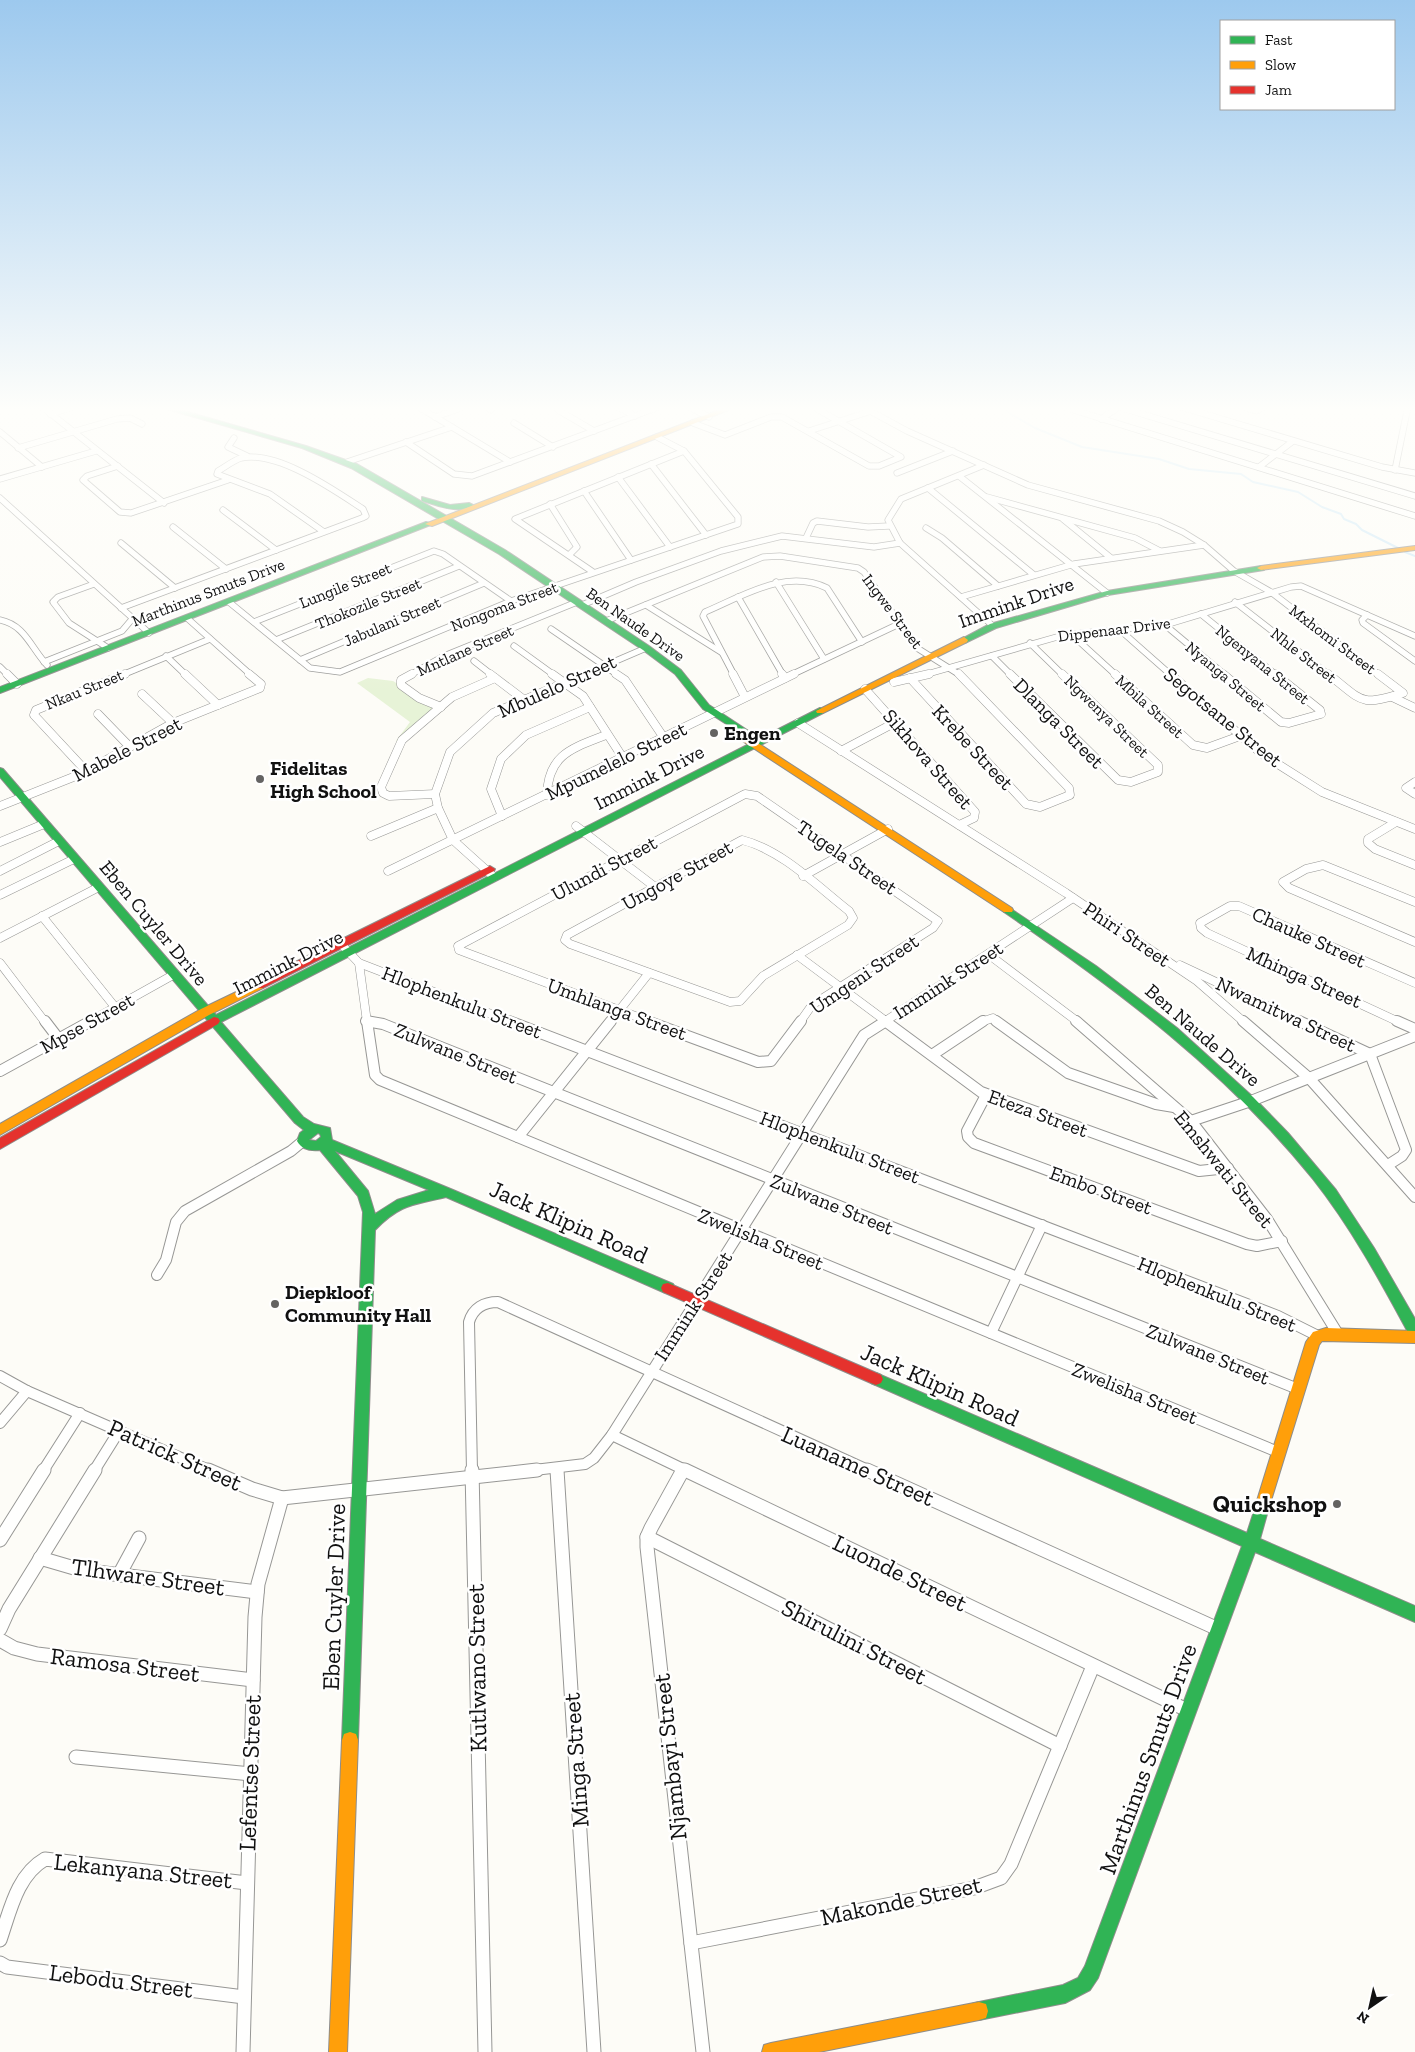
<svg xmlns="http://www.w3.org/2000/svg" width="1415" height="2052" font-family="'Zilla Slab',serif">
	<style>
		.green { fill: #e7f3d7 }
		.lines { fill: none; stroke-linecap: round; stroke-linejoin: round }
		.stream { stroke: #cde8f7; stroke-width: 2 }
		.street-far3-casing { stroke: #979795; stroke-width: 7 }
		.street-far2-casing { stroke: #979795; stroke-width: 9 }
		.street-far1-casing { stroke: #979795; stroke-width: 12 }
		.street-casing { stroke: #979795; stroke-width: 15 }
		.fast-casing { stroke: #8e8d8b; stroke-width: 2 }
		.slow-casing { stroke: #8e8d8b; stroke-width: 2 }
		.jam-casing { stroke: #8e8d8b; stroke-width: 2 }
		.street-far3 { stroke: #fffffe; stroke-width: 5.5 }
		.street-far2 { stroke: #fffffe; stroke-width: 8 }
		.street-far1 { stroke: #fffffe; stroke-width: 10 }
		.street { stroke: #fffffe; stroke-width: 13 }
		.fast { fill: #30b455; fill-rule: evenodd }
		.slow { fill: #ff9f0a; fill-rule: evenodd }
		.jam { fill: #e5322d; fill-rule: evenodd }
		.poi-dot { fill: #646362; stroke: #fff; stroke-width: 2 }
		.labels { text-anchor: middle; stroke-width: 5; stroke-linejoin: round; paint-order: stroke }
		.far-street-label { font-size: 16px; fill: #111; stroke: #fff }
		.street-label { font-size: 20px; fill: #111; stroke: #fff }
		.poi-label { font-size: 20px; font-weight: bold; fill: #111; stroke: #fff; text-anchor: start }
		.near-street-label { font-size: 24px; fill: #111; stroke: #fff }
		.near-poi-label { font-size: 24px; font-weight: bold; fill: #111; stroke: #fff; text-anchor: end }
	</style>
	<rect width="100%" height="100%" fill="#fdfcf7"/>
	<path class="green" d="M368,678L393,681L435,707L399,741H396L410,722L357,683Z"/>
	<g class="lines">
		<g class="stream">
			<path d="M997,406L1035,428L1082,447L1159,459L1189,469L1241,474L1253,482L1298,492L1322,507L1341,514L1344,519L1356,524L1362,530L1398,548"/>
			<path d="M1405,552L1415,556"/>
		</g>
		<g class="street-far3-casing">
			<g id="street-far3">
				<path d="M41,406L164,503"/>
				<path d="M417,406L510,462"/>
				<path d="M485,406L491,410"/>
				<path d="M616,406L635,416"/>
				<path d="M687,406L709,417"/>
				<path d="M861,406L907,431L1028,485L1159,521L1183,532L1204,545L1234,571L1271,592L1379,675"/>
				<path d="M1061,406L1415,516"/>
				<path d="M1178,406L1382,467L1415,473"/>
				<path d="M1240,406L1256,411L1266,406"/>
				<path d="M1119,407L1415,496"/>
				<path d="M558,410L594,431"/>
				<path d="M50,414L76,406"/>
				<path d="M435,417L467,406"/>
				<path d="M1101,419L1120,406"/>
				<path d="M514,423L553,447"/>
				<path d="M693,423L725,435L771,417H782L869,466H879L901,457L812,406"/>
				<path d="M809,431L871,411"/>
				<path d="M0,432L42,467"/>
				<path d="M234,438L228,447L247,456"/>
				<path d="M406,442L454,474L472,476L661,406"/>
				<path d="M18,448L117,419L130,418L142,424"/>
				<path d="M347,462L452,427"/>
				<path d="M651,464L706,535"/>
				<path d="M984,465L901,499L888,520L900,543L993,626"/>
				<path d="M118,466L87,476L83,480L120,512L131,513L228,480"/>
				<path d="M1259,467L1293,441"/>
				<path d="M1395,470L1408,406"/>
				<path d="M897,473L953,451"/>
				<path d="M959,476L1107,593"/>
				<path d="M618,477L670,547"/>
				<path d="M0,479L96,451"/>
				<path d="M928,488L1034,575"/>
				<path d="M584,491L631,560"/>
				<path d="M987,497L1135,538L1160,551"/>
				<path d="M0,498L149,633"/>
				<path d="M550,504L577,547L569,555"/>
				<path d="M223,510L276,550"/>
				<path d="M1063,519L1111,558"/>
				<path d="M173,527L226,569"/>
				<path d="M926,528L942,538L998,586"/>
				<path d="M806,538L813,523L817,521L868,527L889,526"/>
				<path d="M121,543L175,588"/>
				<path d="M593,572L515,519L684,451"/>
				<path d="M776,582L824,659"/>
				<path d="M94,584L58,597L53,602L69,623L108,648"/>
				<path d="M738,597L783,675"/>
				<path d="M961,597L1074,564L1204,545"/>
				<path d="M229,602L310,668L340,672L511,601L738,524V517L684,451L657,437"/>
				<path d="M1235,602L1329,675"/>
				<path d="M582,605L636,582L721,551L782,536L874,547L900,543"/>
				<path d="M646,605L721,652"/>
				<path d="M121,608L362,518L366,516L363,509C334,490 277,450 241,458C234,460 225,467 218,471L217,474L270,494L324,532"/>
				<path d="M1201,614L1276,675"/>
				<path d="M1367,615L1362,620L1363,623L1415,661"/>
				<path d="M187,618L251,675"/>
				<path d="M0,620C25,625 31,648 47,665"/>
				<path d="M606,621L763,557L780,556L858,568L864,572L917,648L960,675"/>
				<path d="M254,622L434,551L443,554L511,601"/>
				<path d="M1165,625L1225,675"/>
				<path d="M551,629L618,675"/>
				<path d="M1120,630L1171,675"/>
				<path d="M1071,634L1116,675"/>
				<path d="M276,640L459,566"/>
				<path d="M1030,643L1063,675"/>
				<path d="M514,646L554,675"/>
				<path d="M166,656L186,675"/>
				<path d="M992,656L1011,675"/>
				<path d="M300,660L484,583"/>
				<path d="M474,661L492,675"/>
				<path d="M44,662L122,631L133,618"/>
				<path d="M0,667L8,675"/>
				<path d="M122,675L210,639"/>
				<path d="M410,675L444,656L577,602"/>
				<path d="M583,675L646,648"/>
				<path d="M734,675L703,616L705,612C743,596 786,568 827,588L862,642"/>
				<path d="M791,675L899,624"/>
				<path d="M924,675L1064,635L1165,625L1291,587L1301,586L1415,636"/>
			</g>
		</g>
		<g class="street-far2-casing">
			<g id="street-far2">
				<path d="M7,674L17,684"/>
				<path d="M185,674L218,705"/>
				<path d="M412,674L401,680V685L419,698L441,707"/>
				<path d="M490,674L523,699"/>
				<path d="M552,674L583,696L623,758"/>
				<path d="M616,674L625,680L664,738"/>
				<path d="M733,674L745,697"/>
				<path d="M782,674L785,678"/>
				<path d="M1010,674L1118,780L1131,782L1158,772V765L1062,674"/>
				<path d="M1115,674L1193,745L1207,748L1240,736"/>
				<path d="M1170,674L1262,754L1322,792L1415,829"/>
				<path d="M1223,674L1281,722L1289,723L1321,714L1320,710L1275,674"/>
				<path d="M1328,674C1363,701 1359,707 1403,693L1378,674"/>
				<path d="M910,678L1026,804L1040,807L1070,795L1069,788L959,674"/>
				<path d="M894,682L929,674"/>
				<path d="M865,689L975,812L974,818L959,825"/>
				<path d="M142,694L173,723"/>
				<path d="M1392,697L1415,708"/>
				<path d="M98,714L130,747"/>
				<path d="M798,723L1066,893L1197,981L1244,1022"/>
				<path d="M841,751L896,722"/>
				<path d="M87,772L34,715L36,710L125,674"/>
				<path d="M1415,782L1406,788L1415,794"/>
				<path d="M435,794L389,796L383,793L381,787L402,740L452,697L495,678"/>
				<path d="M547,795C548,754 573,748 606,735"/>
				<path d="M0,806L81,774L173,723L260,688L261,684L249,674"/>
				<path d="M502,816L491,789L501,759L526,735L590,707"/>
				<path d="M1396,822L1368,839V843L1375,849L1415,865"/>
				<path d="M576,826L655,887"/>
				<path d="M371,836L438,808"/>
				<path d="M742,840C782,850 817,886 849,911L853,918L848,925L763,976L740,1001L730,1002L570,944L565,940L567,935Z"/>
				<path d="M0,842L44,824"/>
				<path d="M0,871L59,841"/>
				<path d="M388,871L794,674"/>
				<path d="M803,876L888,829"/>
				<path d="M494,877L453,840L438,808L435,794L450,752L493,713L586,674"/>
				<path d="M0,895L74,859"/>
				<path d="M1415,902L1323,865L1306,869L1283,882L1289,888L1415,942"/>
				<path d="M42,916L115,1007"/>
				<path d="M0,938L99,887"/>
				<path d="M341,944L359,963L367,1022"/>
				<path d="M988,954L1078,1022"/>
				<path d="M797,955L887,1022"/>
				<path d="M0,963L45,1022"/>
				<path d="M359,963L512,1022"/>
				<path d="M1180,965L1301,1022"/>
				<path d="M366,1021L371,1022"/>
				<path d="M89,1022L173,975"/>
				<path d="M610,1022L649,973"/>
				<path d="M651,1022L459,950L458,946L745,794L757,796L938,921L933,928L812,1005L800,1022"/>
				<path d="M884,1022L1073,898"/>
				<path d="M981,1022L993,1018L998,1022"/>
				<path d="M1399,1022L1207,933L1201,928L1200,923L1230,906H1239L1415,983"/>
			</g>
		</g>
		<g class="street-far1-casing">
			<g id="street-far1">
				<path d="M45,1021L58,1038"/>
				<path d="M366,1021L383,1024L1298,1389"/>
				<path d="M367,1021L375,1075L380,1080L1278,1452"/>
				<path d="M509,1021L1278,1316L1318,1336"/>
				<path d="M647,1021L758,1062L771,1061L801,1021"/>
				<path d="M885,1021L981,1092L1199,1171L1228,1168"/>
				<path d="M996,1021L1068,1073L1156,1104L1174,1107"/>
				<path d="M1076,1021L1191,1121L1267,1219L1338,1334"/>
				<path d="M1243,1021L1309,1078L1415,1197"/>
				<path d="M1299,1021L1370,1054L1406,1150L1402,1156L1388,1165"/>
				<path d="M1397,1021L1415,1029"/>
				<path d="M932,1055L983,1021"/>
				<path d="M0,1071L91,1021"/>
				<path d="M986,1095L967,1131L968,1137L974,1143L1247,1244L1257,1246L1282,1241"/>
				<path d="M1191,1121L1251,1101L1415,1036"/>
				<path d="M518,1137L611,1021"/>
				<path d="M157,1275L166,1260L176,1222L185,1211L291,1151L303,1141"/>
				<path d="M991,1333L1042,1225"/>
				<path d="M0,1376L27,1391L211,1471"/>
				<path d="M0,1423L27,1391"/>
				<path d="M612,1435L687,1471"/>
				<path d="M557,1469V1471"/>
				<path d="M43,1471L80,1413"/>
				<path d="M94,1471L119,1431"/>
				<path d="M472,1471L469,1322C473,1308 484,1302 498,1302L870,1471"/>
				<path d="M526,1471L585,1464L594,1458L612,1435L864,1035L886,1021"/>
			</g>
		</g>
		<g class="street-casing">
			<g id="street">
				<path d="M208,1470L252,1489L282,1498L537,1470"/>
				<path d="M472,1470L485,2052"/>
				<path d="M557,1470L594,2052"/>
				<path d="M683,1470L651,1528L647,1537V1547L703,2052"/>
				<path d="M685,1470L1187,1710"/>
				<path d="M867,1470L1218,1629"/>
				<path d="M647,1537L1060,1746"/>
				<path d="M0,1540L44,1470"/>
				<path d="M40,1558L81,1570L257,1592"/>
				<path d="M119,1575L139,1538"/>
				<path d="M0,1629L9,1609L95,1470"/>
				<path d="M0,1640L14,1648L37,1654L253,1680"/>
				<path d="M76,1757L251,1774"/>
				<path d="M0,1940C10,1911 17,1875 45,1859L247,1883"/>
				<path d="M691,1943L974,1888L1001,1878L1011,1864L1093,1666"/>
				<path d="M0,1963L7,1967L244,1997"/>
				<path d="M243,2052L255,1617L258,1584L282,1498"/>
			</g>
		</g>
		<g class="fast-casing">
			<g id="fast">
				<path d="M156,406H167L306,446L357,464L505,550L649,646L681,670L709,705L753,734L751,736H745L703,709L675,674L643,650L499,554L351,468L302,448Z"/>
				<path d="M422,497L450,505L469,503L473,505C458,515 438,505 422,501Z"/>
				<path d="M426,522L433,524L0,693V687Z"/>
				<path d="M1261,566H1264V570L1108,595L996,628L967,642L964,643L960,640L990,624L1107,591Z"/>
				<path d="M820,708L823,709V713L221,1022L303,1117L314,1124L330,1128L332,1140L453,1190L673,1284L675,1288L673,1292L668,1293L663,1292L446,1197C413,1205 400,1204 375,1230L358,1740L356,1746L350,1748L344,1746L342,1740L363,1212L358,1196L320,1150C311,1151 302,1150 297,1141L300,1133L304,1130L295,1123L0,777V768L3,769L216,1015ZM318,1133L320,1134L321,1137L316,1141L309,1140ZM335,1151L429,1190L397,1200L375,1214L368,1191Z"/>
				<path d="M1008,907L1096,966L1177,1028L1253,1097L1288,1133L1336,1190L1374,1248L1415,1319V1338L1410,1336C1381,1282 1351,1227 1313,1179C1227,1072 1117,989 1004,912L1003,910Z"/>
				<path d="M876,1373L1247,1533L1257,1502L1262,1500L1267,1502L1269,1507L1260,1539L1415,1606V1622L1255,1552L1098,1978L1090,1990L1065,2003L979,2020L972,2018L970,2011L972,2004L979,2002L1063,1985L1078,1978L1085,1966L1242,1546L871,1383L869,1379L871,1375Z"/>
			</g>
		</g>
		<g class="slow-casing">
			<g id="slow">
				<path d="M729,406H739L432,526L425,524Z"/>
				<path d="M1415,546V550L1261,570L1257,568L1261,566Z"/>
				<path d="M964,637L968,640L967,642L823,713H817L816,711Z"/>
				<path d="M742,729L745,730L747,735L750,738L1012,908L1013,910L1012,912H1004L744,742L737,736V732Z"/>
				<path d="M259,981L263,982L264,985L263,988L209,1015L0,1135V1124L201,1009Z"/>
				<path d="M1326,1328L1415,1331V1343L1322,1341L1319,1345L1269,1507L1267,1512L1262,1514L1257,1512L1255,1507L1306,1342L1313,1332Z"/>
				<path d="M350,1732L356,1734L358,1740L347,2052H329L342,1740L344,1734Z"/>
				<path d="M979,2002L986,2004L988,2011L986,2018L979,2020L819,2052H762L764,2045L771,2043Z"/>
			</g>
		</g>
		<g class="jam-casing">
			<g id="jam">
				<path d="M490,866L495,869L494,871L263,988H255L254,985L255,982Z"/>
				<path d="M214,1017L218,1018L220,1021L218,1024L0,1149V1138Z"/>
				<path d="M668,1283L881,1375L883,1379L881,1383L876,1385L871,1383L663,1292L661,1288L663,1284Z"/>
			</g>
		</g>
		<use href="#street-far3" class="street-far3"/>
		<use href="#street-far2" class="street-far2"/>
		<use href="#street-far1" class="street-far1"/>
		<use href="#street" class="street"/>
		<use href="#fast" class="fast"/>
		<use href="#slow" class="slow"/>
		<use href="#jam" class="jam"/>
	</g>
	<linearGradient id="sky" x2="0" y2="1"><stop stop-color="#9dc9ee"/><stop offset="0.59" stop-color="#fefefb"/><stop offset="1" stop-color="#fefefb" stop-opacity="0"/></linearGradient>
	<rect width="1415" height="694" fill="url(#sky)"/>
	<g class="poi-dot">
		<circle cx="714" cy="733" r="5"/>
		<circle cx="260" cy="779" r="5"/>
		<circle cx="275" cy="1304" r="5"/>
		<circle cx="1337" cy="1504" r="5"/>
	</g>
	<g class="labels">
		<g class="far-street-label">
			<text transform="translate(345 585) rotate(-22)" y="6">Lungile Street</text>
			<text transform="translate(208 592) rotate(-21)" y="6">Marthinus Smuts Drive</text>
			<text transform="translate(368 603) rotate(-22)" y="6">Thokozile Street</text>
			<text transform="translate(504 606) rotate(-21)" y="6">Nongoma Street</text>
			<text transform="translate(893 611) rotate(53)" y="6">Ingwe Street</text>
			<text transform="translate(392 621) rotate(-23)" y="6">Jabulani Street</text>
			<text transform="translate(636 624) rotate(35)" y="6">Ben Naude Drive</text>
			<text transform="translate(1114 629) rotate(-7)" y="6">Dippenaar Drive</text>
			<text transform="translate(1333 639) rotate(37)" y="6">Mxhomi Street</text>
			<text transform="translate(465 650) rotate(-24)" y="6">Mntlane Street</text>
			<text transform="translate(1304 655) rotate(38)" y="6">Nhle Street</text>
			<text transform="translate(1263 664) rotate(39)" y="6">Ngenyana Street</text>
			<text transform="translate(1226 676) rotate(40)" y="6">Nyanga Street</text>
			<text transform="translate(84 689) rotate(-22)" y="6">Nkau Street</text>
			<text transform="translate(1150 706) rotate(42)" y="6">Mbila Street</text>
			<text transform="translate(1107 716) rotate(44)" y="6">Ngwenya Street</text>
		</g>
		<g class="street-label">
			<text transform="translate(1016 602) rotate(-19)" y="7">Immink Drive</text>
			<text transform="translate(557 686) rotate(-24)" y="7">Mbulelo Street</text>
			<text transform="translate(1223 717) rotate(39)" y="7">Segotsane Street</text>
			<text transform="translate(1059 723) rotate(45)" y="7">Dlanga Street</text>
			<text transform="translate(973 747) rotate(47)" y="7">Krebe Street</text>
			<text transform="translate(127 749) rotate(-27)" y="7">Mabele Street</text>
			<text transform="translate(928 759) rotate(49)" y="7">Sikhova Street</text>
			<text transform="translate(616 761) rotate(-26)" y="7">Mpumelelo Street</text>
			<text transform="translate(649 777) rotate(-27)" y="7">Immink Drive</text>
			<text transform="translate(847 857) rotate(34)" y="7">Tugela Street</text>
			<text transform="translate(604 868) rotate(-28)" y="7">Ulundi Street</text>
			<text transform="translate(677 875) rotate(-29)" y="7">Ungoye Street</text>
			<text transform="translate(154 923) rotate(50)" y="7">Eben Cuyler Drive</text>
			<text transform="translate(1127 934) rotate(34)" y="7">Phiri Street</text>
			<text transform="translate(1309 937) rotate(24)" y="7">Chauke Street</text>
			<text transform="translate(288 962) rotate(-27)" y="7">Immink Drive</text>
			<text transform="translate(864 974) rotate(-34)" y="7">Umgeni Street</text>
			<text transform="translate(1304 977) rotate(24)" y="7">Mhinga Street</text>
			<text transform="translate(948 980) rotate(-33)" y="7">Immink Street</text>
			<text transform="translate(462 1002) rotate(21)" y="7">Hlophenkulu Street</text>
			<text transform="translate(617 1009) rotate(20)" y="7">Umhlanga Street</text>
			<text transform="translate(1286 1014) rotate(25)" y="7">Nwamitwa Street</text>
			<text transform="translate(87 1023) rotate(-29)" y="7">Mpse Street</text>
			<text transform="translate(1203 1035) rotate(41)" y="7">Ben Naude Drive</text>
			<text transform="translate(456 1053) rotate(22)" y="7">Zulwane Street</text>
			<text transform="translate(1038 1113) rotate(20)" y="7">Eteza Street</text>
			<text transform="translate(840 1147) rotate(21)" y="7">Hlophenkulu Street</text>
			<text transform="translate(1224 1169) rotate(51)" y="7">Emshwati Street</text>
			<text transform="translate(1101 1190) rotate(20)" y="7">Embo Street</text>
			<text transform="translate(832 1204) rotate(22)" y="7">Zulwane Street</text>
			<text transform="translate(761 1239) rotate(22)" y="7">Zwelisha Street</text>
			<text transform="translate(1217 1294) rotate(22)" y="7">Hlophenkulu Street</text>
			<text transform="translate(693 1306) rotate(-57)" y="7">Immink Street</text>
			<text transform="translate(1208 1354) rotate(22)" y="7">Zulwane Street</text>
			<text transform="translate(1135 1393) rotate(22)" y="7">Zwelisha Street</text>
		</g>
		<g class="poi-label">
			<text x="724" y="740">Engen</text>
			<text x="270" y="775">Fidelitas<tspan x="270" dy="23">High School</tspan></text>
			<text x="285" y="1299">Diepkloof<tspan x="285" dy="23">Community Hall</tspan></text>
		</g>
		<g class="near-street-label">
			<text transform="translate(569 1222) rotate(24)" y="8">Jack Klipin Road</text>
			<text transform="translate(940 1385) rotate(24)" y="8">Jack Klipin Road</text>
			<text transform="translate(175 1455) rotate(24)" y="8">Patrick Street</text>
			<text transform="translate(858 1466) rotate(24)" y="8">Luaname Street</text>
			<text transform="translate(900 1573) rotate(26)" y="8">Luonde Street</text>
			<text transform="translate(148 1577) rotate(8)" y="8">Tlhware Street</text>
			<text transform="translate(334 1597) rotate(-88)" y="8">Eben Cuyler Drive</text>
			<text transform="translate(854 1642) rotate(27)" y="8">Shirulini Street</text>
			<text transform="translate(125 1665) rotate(7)" y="8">Ramosa Street</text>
			<text transform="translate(477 1668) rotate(-91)" y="8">Kutlwano Street</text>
			<text transform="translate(670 1757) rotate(-96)" y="8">Njambayi Street</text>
			<text transform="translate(1148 1759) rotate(-70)" y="8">Marthinus Smuts Drive</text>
			<text transform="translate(576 1760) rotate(-94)" y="8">Minga Street</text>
			<text transform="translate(250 1773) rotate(-88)" y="8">Lefentse Street</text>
			<text transform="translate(143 1871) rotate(6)" y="8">Lekanyana Street</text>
			<text transform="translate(901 1901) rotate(-12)" y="8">Makonde Street</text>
			<text transform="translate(121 1981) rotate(7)" y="8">Lebodu Street</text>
		</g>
		<g class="near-poi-label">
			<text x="1327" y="1512">Quickshop</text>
		</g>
	</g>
	<rect x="1220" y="20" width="175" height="90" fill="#ffffff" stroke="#a0a0a0"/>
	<rect x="1230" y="36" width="25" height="8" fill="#30b455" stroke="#a0a0a0"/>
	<text x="1265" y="45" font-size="15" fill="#111111">Fast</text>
	<rect x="1230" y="61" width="25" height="8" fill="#ff9f0a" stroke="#a0a0a0"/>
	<text x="1265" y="70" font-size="15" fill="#111111">Slow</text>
	<rect x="1230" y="86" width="25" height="8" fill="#e5322d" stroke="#a0a0a0"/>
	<text x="1265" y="95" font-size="15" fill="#111111">Jam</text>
	<g transform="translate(1370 2007) rotate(214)" stroke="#ffffff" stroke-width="4" paint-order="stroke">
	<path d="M0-4L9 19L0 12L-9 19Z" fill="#111111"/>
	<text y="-8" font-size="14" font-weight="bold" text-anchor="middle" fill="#111111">N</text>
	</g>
</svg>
